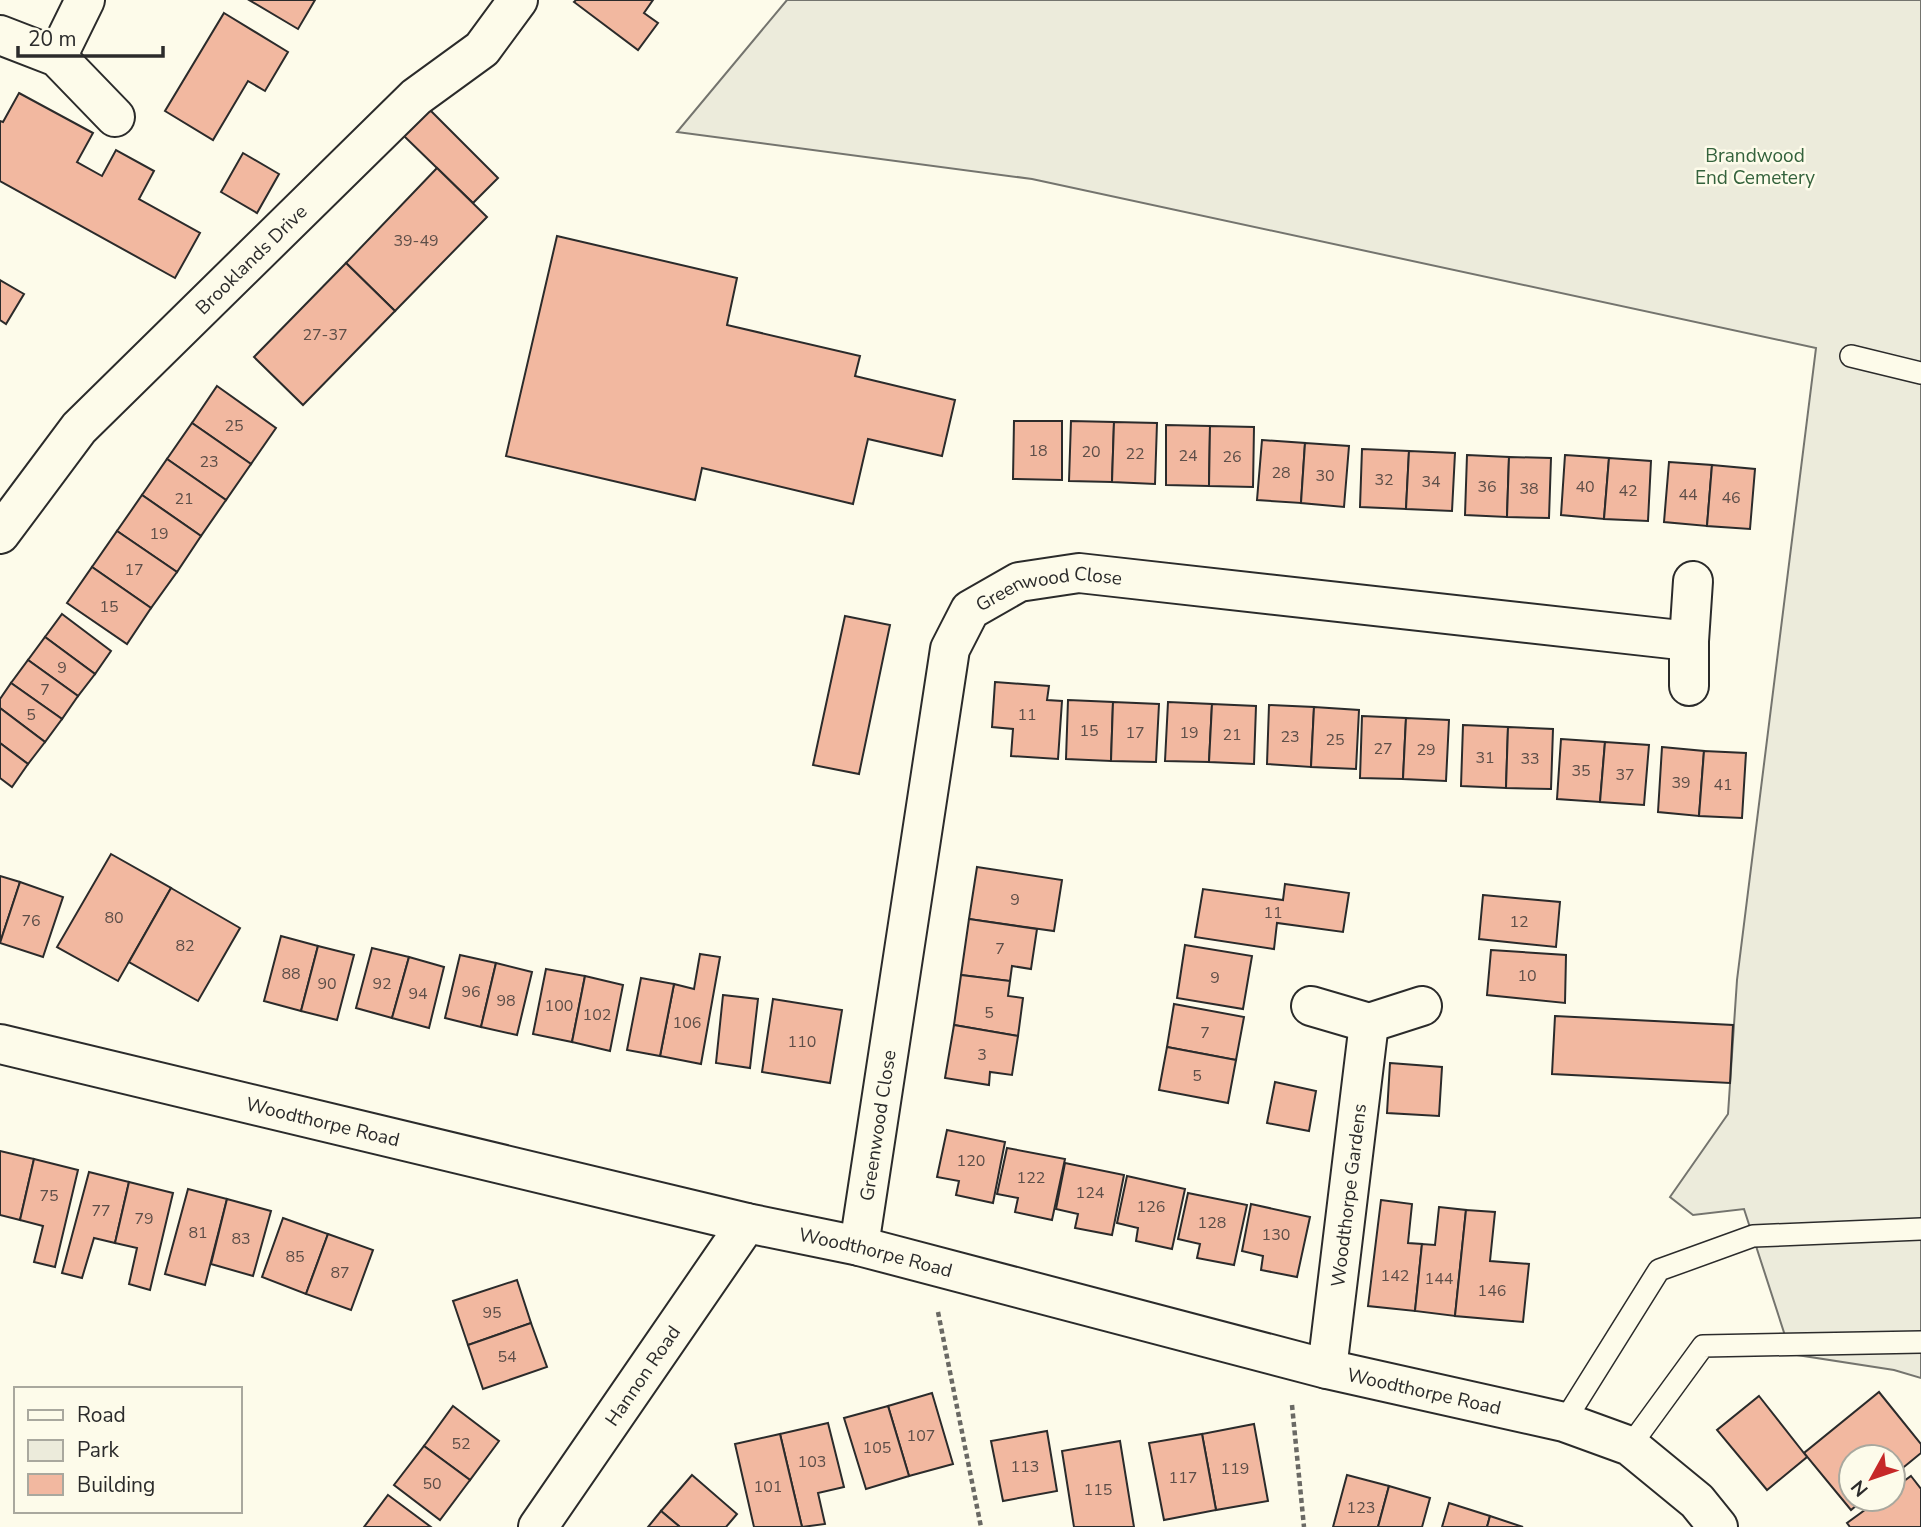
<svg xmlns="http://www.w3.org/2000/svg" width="1921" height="1527" font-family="'Nunito Sans',sans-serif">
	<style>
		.green { fill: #ecebdb; stroke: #74746e; stroke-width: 2 }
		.building { fill: #f2b8a0; stroke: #2b2b2b; stroke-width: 2 }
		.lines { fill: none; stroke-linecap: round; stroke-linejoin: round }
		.lane-casing { stroke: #2b2b2b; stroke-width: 24 }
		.street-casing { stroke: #2b2b2b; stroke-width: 42 }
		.path { stroke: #6a6964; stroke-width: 4.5; stroke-dasharray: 5 3.5; stroke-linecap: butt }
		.lane { stroke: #fdfbea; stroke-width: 21 }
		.street { stroke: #fdfbea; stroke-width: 38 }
		.labels { text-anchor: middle; stroke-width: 5; stroke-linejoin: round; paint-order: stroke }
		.number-label { font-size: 16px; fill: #5d4e48 }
		.park-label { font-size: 19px; fill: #34623c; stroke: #fdfbea }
		.street-label { font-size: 19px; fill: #2b2b2b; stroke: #fdfbea }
	</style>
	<rect width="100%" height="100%" fill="#fdfbea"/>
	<path class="green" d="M787,0H1921V1378L1894,1370L1791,1354L1744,1209L1693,1215L1670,1197L1728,1114L1737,980L1816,348L1032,179L677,132Z"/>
	<g class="building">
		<path d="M249,0H315L298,29Z"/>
		<path d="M576,0H653L644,13L658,23L638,50L574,2Z"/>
		<path d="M224,13L288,52L265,91L248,81L213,140L165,111Z"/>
		<path d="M19,93L93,133L77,162L102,176L116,150L154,171L139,199L200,233L175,278L0,181V121L3,122Z"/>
		<path d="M430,110L498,178L473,203L404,136Z"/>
		<path d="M243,153L279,174L257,213L221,192Z"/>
		<path d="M437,168L487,217L395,311L346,263Z"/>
		<path d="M557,236L737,278L727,325L860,356L855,376L955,400L942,456L868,439L853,504L702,468L695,500L506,456Z"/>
		<path d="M346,263L395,311L303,405L254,357Z"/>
		<path d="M0,280L24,294L6,324L0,320Z"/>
		<path d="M217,386L276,428L251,464L192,423Z"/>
		<path d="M1014,421H1062V480L1013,479Z"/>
		<path d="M1071,421L1114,422L1112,482L1069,481Z"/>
		<path d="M1114,422L1157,423L1155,484L1112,482Z"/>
		<path d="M192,423L251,464L226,500L167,459Z"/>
		<path d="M1166,425L1210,426L1209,486L1166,485Z"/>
		<path d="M1210,426L1254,427L1253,487L1209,486Z"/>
		<path d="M1262,440L1305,443L1301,503L1257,500Z"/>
		<path d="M1305,443L1349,446L1344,507L1301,503Z"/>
		<path d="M1362,449L1409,451L1406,509L1360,507Z"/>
		<path d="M1409,451L1455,453L1452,511L1406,509Z"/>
		<path d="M1467,455L1509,457L1507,517L1465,515Z"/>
		<path d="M1565,455L1609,458L1604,519L1561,515Z"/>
		<path d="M1509,457L1551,458L1549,518L1507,517Z"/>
		<path d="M1609,458L1651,461L1648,521L1604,519Z"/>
		<path d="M167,459L226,500L201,536L142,495Z"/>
		<path d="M1669,462L1712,465L1707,526L1664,522Z"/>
		<path d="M1712,465L1755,469L1750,529L1707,526Z"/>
		<path d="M142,495L201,536L177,572L117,531Z"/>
		<path d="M117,531L177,572L151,608L92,567Z"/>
		<path d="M92,567L151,608L127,644L67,603Z"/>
		<path d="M62,614L111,651L95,674L45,637Z"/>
		<path d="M845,616L890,625L859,774L813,765Z"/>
		<path d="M45,637L95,674L78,696L28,660Z"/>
		<path d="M28,660L78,696L62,719L11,683Z"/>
		<path d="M995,682L1049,686L1047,700L1062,701L1058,759L1011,756L1013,729L992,727Z"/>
		<path d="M11,683L62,719L45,742L0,708V699Z"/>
		<path d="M1068,700L1113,702L1111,761L1066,759Z"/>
		<path d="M1113,702L1159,704L1156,762L1111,761Z"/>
		<path d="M1168,702L1212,704L1209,762L1165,761Z"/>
		<path d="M1212,704L1256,706L1254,764L1209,762Z"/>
		<path d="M1269,705L1314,707L1311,767L1267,764Z"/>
		<path d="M1314,707L1359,710L1356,769L1311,767Z"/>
		<path d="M0,708L45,742L28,764L0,743Z"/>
		<path d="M1362,716L1406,718L1403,779L1360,778Z"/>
		<path d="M1406,718L1449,720L1446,781L1403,779Z"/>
		<path d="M1463,725L1508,727L1506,788L1461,786Z"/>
		<path d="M1508,727L1553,729L1551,789L1506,788Z"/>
		<path d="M1561,739L1605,742L1600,802L1557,799Z"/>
		<path d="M1605,742L1649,745L1644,805L1600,802Z"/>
		<path d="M0,743L28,764L12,787L0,778Z"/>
		<path d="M1662,747L1704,751L1699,816L1658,812Z"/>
		<path d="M1704,751L1746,753L1742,818L1699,816Z"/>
		<path d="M111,854L171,888L118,981L57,947Z"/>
		<path d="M977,867L1062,880L1054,931L969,919Z"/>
		<path d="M0,876L20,882L0,943Z"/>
		<path d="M20,882L63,897L43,957L0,943Z"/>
		<path d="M1285,884L1349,893L1343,932L1277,923L1274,949L1195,937L1203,889L1283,900Z"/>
		<path d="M171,888L240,928L198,1001L129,962Z"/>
		<path d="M1483,895L1560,902L1556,947L1479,939Z"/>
		<path d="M969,919L1037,929L1031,969L1012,966L1010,981L961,975Z"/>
		<path d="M281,936L318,946L301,1011L264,1001Z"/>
		<path d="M1185,945L1252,956L1243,1009L1177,998Z"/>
		<path d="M318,946L354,955L337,1020L301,1011Z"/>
		<path d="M372,948L409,957L392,1018L356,1008Z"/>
		<path d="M1491,950L1566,955L1565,1003L1487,995Z"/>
		<path d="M700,954L720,957L701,1064L660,1056L674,984L694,989Z"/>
		<path d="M460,955L496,963L481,1027L445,1018Z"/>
		<path d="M409,957L444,967L429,1028L392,1018Z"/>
		<path d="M496,963L532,972L517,1035L481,1027Z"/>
		<path d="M546,969L585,976L572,1042L533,1034Z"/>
		<path d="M961,975L1010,981L1008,996L1023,998L1018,1036L954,1025Z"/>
		<path d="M585,976L623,985L610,1051L572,1042Z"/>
		<path d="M641,978L674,984L660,1056L627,1050Z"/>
		<path d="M723,995L758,999L750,1068L716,1063Z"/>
		<path d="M773,999L842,1010L830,1083L762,1072Z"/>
		<path d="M1174,1004L1244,1017L1236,1060L1167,1047Z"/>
		<path d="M1555,1016L1733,1025L1730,1083L1552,1074Z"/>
		<path d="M954,1025L1018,1036L1012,1075L990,1072L989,1085L945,1078Z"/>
		<path d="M1167,1047L1236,1060L1228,1103L1159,1090Z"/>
		<path d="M1390,1063L1442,1067L1439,1116L1387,1113Z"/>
		<path d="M1275,1082L1316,1091L1309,1131L1267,1123Z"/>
		<path d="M947,1130L1005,1142L993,1203L956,1195L959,1181L937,1177Z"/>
		<path d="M1007,1148L1065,1159L1052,1220L1015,1212L1018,1198L997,1194Z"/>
		<path d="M0,1151L34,1159L20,1220L0,1215Z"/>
		<path d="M34,1159L78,1170L55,1267L34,1262L43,1226L20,1220Z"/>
		<path d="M1065,1163L1124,1175L1112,1235L1075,1228L1078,1214L1056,1209Z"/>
		<path d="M89,1172L129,1182L115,1243L94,1238L82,1278L62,1273Z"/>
		<path d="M1127,1176L1185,1189L1172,1249L1136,1241L1138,1228L1117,1223Z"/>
		<path d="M129,1182L173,1193L150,1290L129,1284L137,1248L115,1243Z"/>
		<path d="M188,1189L227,1199L205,1285L165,1274Z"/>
		<path d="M1188,1193L1247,1205L1234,1265L1197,1258L1200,1244L1178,1239Z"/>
		<path d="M227,1199L271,1211L253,1276L211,1264Z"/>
		<path d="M1381,1200L1412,1204L1408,1243L1422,1244L1415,1311L1368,1306Z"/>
		<path d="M1251,1204L1310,1217L1297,1277L1261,1270L1263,1256L1242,1251Z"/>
		<path d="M1439,1207L1466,1210L1455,1316L1415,1311L1422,1244L1435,1245Z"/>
		<path d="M1466,1210L1495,1212L1490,1261L1529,1264L1523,1322L1455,1316Z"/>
		<path d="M283,1218L328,1234L306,1294L262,1277Z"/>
		<path d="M328,1234L373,1250L351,1310L306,1294Z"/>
		<path d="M517,1280L531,1323L468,1345L453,1301Z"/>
		<path d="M531,1323L547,1367L483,1389L468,1345Z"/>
		<path d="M1879,1392L1921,1444V1453L1893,1476V1457H1851V1499H1864L1851,1510L1804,1453Z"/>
		<path d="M932,1393L953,1464L909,1476L888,1406Z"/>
		<path d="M1759,1396L1807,1457L1767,1490L1717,1430Z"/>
		<path d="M453,1406L499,1441L470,1480L424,1446Z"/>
		<path d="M888,1406L909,1476L866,1489L844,1418Z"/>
		<path d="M828,1423L844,1487L818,1493L825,1524L802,1527L780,1434Z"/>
		<path d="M1254,1424L1268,1501L1216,1510L1202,1434Z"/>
		<path d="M1047,1431L1057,1491L1003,1501L991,1441Z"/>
		<path d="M780,1434L802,1527H754L735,1444Z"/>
		<path d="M1202,1434L1216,1510L1164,1520L1149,1443Z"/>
		<path d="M1120,1441L1134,1527H1074L1062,1451Z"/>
		<path d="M424,1446L470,1480L440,1520L394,1485Z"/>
		<path d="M692,1475L737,1514L726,1527H680L661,1511Z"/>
		<path d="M1347,1475L1389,1486L1378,1527H1333Z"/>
		<path d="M1911,1476L1921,1489V1527H1850L1847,1523L1880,1499H1893V1489Z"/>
		<path d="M1389,1486L1430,1498L1422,1527H1378Z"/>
		<path d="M388,1495L431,1527H364Z"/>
		<path d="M1449,1503L1490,1516L1487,1527H1442Z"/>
		<path d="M661,1511L680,1527H648Z"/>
		<path d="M1490,1516L1523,1527H1487Z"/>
	</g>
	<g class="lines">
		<g class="lane-casing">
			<g id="lane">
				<path d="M1851,356L1921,373"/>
				<path d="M1564,1422L1659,1270L1753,1236L1921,1229"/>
				<path d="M1630,1446L1703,1346L1921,1342"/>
			</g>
		</g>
		<g class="street-casing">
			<g id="street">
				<path d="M0,35L57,57L115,117"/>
				<path d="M57,57L85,0"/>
				<path id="s1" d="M0,534L79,428L416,97L482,49L518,0"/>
				<path d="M1689,686V641L1693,581"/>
				<path d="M1311,1006L1369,1023L1422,1006"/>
				<path id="s2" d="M0,1044L747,1223L859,1246L1327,1369L1564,1422L1630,1446L1697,1501L1718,1527"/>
				<path id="s3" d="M859,1246L950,649L970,610L1019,582L1079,573L1689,641"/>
				<path id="s4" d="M1327,1369L1369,1023"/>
				<path id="s5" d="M538,1527L747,1223"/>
			</g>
		</g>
		<g class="path">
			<path d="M938,1312L981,1527"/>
			<path d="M1292,1405L1304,1527"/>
		</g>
		<use href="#lane" class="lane"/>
		<use href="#street" class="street"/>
	</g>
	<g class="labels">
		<g class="number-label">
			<text x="416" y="246">39-49</text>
			<text x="325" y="340">27-37</text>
			<text x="234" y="431">25</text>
			<text x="1038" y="456">18</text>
			<text x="1091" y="457">20</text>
			<text x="1135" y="459">22</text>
			<text x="1188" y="461">24</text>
			<text x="1232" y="462">26</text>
			<text x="209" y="467">23</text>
			<text x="1281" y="478">28</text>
			<text x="1325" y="481">30</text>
			<text x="1384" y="485">32</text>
			<text x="1431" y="487">34</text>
			<text x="1487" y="492">36</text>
			<text x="1585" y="492">40</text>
			<text x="1529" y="494">38</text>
			<text x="1628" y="496">42</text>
			<text x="1688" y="500">44</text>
			<text x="1731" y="503">46</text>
			<text x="184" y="504">21</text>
			<text x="159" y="539">19</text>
			<text x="134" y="575">17</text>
			<text x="109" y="612">15</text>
			<text x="62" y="673">9</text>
			<text x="45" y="695">7</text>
			<text x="31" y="720">5</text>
			<text x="1027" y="720">11</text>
			<text x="1089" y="736">15</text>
			<text x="1135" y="738">17</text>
			<text x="1189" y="738">19</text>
			<text x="1232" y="740">21</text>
			<text x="1290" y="742">23</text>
			<text x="1335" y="745">25</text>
			<text x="1383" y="754">27</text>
			<text x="1426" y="755">29</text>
			<text x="1485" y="763">31</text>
			<text x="1530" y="764">33</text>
			<text x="1581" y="776">35</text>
			<text x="1625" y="780">37</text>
			<text x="1681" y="788">39</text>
			<text x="1723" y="790">41</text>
			<text x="1015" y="905">9</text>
			<text x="1273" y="918">11</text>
			<text x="114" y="923">80</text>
			<text x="31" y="926">76</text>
			<text x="1519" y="927">12</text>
			<text x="185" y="951">82</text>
			<text x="1000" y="954">7</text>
			<text x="291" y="979">88</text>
			<text x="1527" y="981">10</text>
			<text x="1215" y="983">9</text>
			<text x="327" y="989">90</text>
			<text x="382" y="989">92</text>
			<text x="471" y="997">96</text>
			<text x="418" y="999">94</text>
			<text x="506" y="1006">98</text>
			<text x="559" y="1011">100</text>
			<text x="989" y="1018">5</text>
			<text x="597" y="1020">102</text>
			<text x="687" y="1028">106</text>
			<text x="1205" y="1038">7</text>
			<text x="802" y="1047">110</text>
			<text x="982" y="1060">3</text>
			<text x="1197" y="1081">5</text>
			<text x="971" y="1166">120</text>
			<text x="1031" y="1183">122</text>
			<text x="1090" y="1198">124</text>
			<text x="49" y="1201">75</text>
			<text x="1151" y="1212">126</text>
			<text x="101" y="1216">77</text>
			<text x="144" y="1224">79</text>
			<text x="1212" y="1228">128</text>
			<text x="198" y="1238">81</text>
			<text x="1276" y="1240">130</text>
			<text x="241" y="1244">83</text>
			<text x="295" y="1262">85</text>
			<text x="340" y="1278">87</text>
			<text x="1395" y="1281">142</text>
			<text x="1439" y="1284">144</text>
			<text x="1492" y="1296">146</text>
			<text x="492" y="1318">95</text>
			<text x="507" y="1362">54</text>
			<text x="921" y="1441">107</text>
			<text x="461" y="1449">52</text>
			<text x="877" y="1453">105</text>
			<text x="812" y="1467">103</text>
			<text x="1025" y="1472">113</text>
			<text x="1235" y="1474">119</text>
			<text x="1183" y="1483">117</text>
			<text x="432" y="1489">50</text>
			<text x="768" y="1492">101</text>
			<text x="1098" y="1495">115</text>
			<text x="1361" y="1513">123</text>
		</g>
		<g class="park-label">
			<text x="1755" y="162">Brandwood<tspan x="1755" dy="22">End Cemetery</tspan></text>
		</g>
		<g class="street-label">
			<text dy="7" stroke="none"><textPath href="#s1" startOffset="373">Brooklands Drive</textPath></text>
			<text dy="7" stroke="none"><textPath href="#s3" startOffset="732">Greenwood Close</textPath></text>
			<text dy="7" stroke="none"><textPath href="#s2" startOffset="332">Woodthorpe Road</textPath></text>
			<text dy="7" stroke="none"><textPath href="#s3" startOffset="122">Greenwood Close</textPath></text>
			<text dy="7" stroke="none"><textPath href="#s4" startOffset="175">Woodthorpe Gardens</textPath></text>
			<text dy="7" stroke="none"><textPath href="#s2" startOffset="900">Woodthorpe Road</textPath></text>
			<text dy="7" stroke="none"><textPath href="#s5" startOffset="184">Hannon Road</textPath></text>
			<text dy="7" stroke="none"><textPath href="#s2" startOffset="1466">Woodthorpe Road</textPath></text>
		</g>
	</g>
	<rect x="14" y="1387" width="228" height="126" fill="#fdfbea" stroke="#a9a89e" stroke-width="2"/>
	<rect x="28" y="1410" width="35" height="10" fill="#fdfbea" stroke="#a9a89e" stroke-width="2"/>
	<text x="77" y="1422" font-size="21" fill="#2b2b2b">Road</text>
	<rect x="28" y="1440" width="35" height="21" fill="#ecebdb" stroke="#a9a89e" stroke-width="2"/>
	<text x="77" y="1457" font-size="21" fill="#2b2b2b">Park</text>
	<rect x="28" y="1474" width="35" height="21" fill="#f2b8a0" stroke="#a9a89e" stroke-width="2"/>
	<text x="77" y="1492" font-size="21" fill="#2b2b2b">Building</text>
	<g transform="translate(1872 1478) rotate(230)"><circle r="33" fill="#fdfbea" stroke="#a9a89e" stroke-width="2"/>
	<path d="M0-5L12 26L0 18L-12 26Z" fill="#c62828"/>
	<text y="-10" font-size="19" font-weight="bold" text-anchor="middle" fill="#2b2b2b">N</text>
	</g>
	<path d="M18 46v10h145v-10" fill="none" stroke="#2b2b2b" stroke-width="3.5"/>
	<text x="28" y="46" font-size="21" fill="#2b2b2b" stroke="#fdfbea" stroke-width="5" paint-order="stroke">20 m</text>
</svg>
